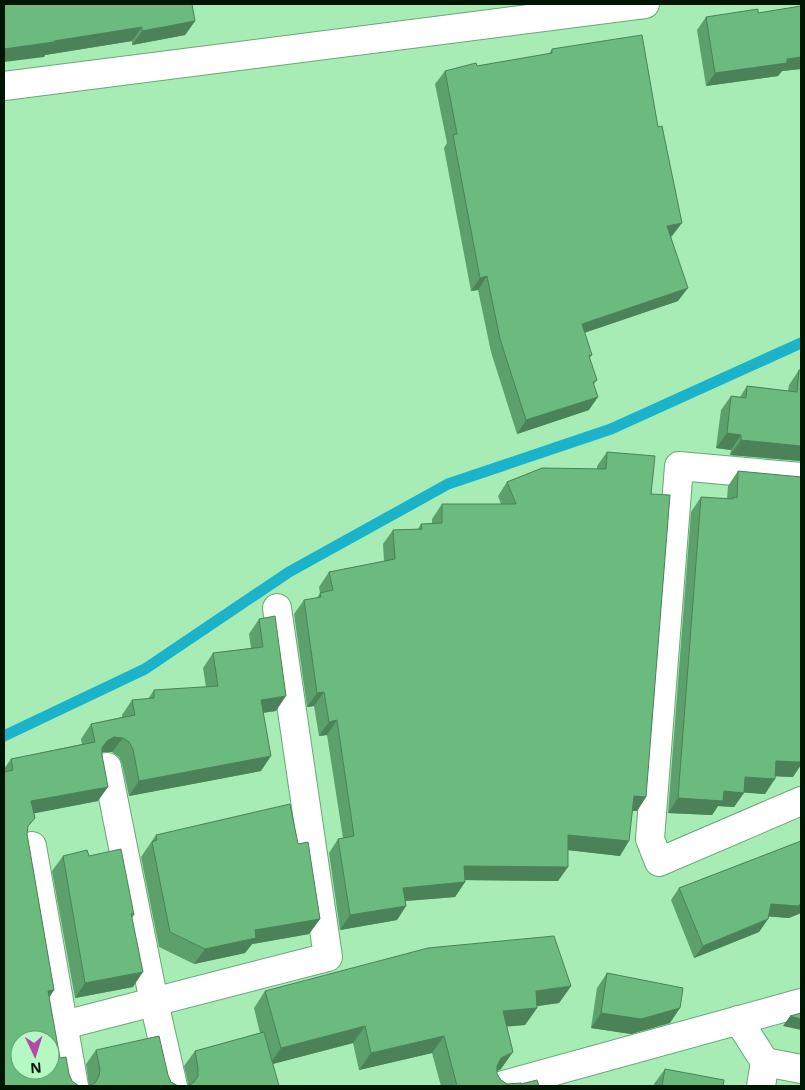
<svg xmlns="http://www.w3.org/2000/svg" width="805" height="1090" font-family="'Open Sans',sans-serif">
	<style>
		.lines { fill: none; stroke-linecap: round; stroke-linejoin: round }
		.stream { stroke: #1ab3c9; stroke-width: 11 }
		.street-casing { stroke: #66a975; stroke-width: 30 }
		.street { stroke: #fff; stroke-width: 28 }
		.wall { fill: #5ca06c }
		.shaded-wall { fill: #4b8258 }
		.building { fill: #6bba7e; stroke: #4b8258; fill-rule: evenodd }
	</style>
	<rect width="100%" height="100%" fill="#a6ecb4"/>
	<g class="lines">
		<path class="stream" d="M4,736L145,669L289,572L448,484L611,429L801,343"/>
		<g class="street-casing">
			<g id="street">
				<path d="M4,86L645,4"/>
				<path d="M801,477L679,466L650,839L659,862L801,801"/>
				<path d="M107,767L154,1002L173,1086"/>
				<path d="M32,846L74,1086"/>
				<path d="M738,1020L765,1062L801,1069"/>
				<path d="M64,1025L328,957L277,608"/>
				<path d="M500,1086L801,1003"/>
				<path d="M761,1086L765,1062"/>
			</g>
		</g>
		<use href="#street" class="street"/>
	</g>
	<g class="wall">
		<path d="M4,4L195,21L185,35L132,45V41L45,55L44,57Z"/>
		<path d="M801,6V69L782,71L778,76L706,86L697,30L706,17L758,13Z"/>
		<path d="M552,49L672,236L671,237L678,301L584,333L592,355L589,359L597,380L594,384L589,410L517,434L491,352L478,290L471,291L444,148L447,143L435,84L445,71L549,54Z"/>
		<path d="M799,370L801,461L730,455L731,450L716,448L721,410L731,396L740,397L747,386L788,391L789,385Z"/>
		<path d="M607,452L651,494L646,797L637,811H633L620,856L568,850L558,881L465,880V882L455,897L406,901V906L397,920L340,930L329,853L338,839L343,838L327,735L319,736L314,706L307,707L294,614L304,600L317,598L320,593L319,587L329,572L384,561L383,544L393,530L418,529L421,524H432V519L442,504H501L498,496L507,482L597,469V466Z"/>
		<path d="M738,471L793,777L775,776L765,794L744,792L734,807L718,806L712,815L668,813L691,512L701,497L727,499L728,486Z"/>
		<path d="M259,619L276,711L263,713L261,771L129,796L122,764L119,757L112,752H103L102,753L98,801L33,813L35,818L27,828V834L54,990L49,998L4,1086V769L11,759L82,744L81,739L91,724L122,717V715L132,700L148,699L154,690L206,687L203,668L213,653L251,648L249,634Z"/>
		<path d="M156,835L298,844L320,919L309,934L252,944L245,953L194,964L159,947L141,857Z"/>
		<path d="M801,841V913L789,918L768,916V919L759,932L694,958L671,900L679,888Z"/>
		<path d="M63,856H89L134,915L132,918L133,987L75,998L52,871Z"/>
		<path d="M607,973L670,1023L631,1034L591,1028L597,988Z"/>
		<path d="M571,986L559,1003L537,1006V1008L525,1025L507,1026L501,1069L497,1071V1074L501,1080L507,1084H521L539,1086H441L432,1053L359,1070L353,1043L188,1086V1083L184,1066L195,1051L260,1033L254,1008L265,991Z"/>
		<path d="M96,1050L168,1075L171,1082L178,1086H89L86,1064Z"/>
		<path d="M665,1069L723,1086H654V1084Z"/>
	</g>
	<g class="shaded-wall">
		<path d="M195,21L185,35L132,45L142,31Z"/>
		<path d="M142,27L132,41L45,55L44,57L4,62V49Z"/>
		<path d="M801,57V69L782,71L778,76L706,86L715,73Z"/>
		<path d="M682,223L672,236L658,239L667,226Z"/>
		<path d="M487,276L478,290L471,291L480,278Z"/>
		<path d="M688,288L678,301L572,337L582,324Z"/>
		<path d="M598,397L589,410L517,434L526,420Z"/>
		<path d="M727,433L741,435L731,450L716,448Z"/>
		<path d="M741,440L801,446V461L730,455Z"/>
		<path d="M324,692L314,706L307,707L317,693Z"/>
		<path d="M286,696L276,711L251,714L261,700Z"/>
		<path d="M337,720L327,735L319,736L329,722Z"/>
		<path d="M114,737L123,738L112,752H103L96,756L107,741Z"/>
		<path d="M271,756L261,771L129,796L139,781Z"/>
		<path d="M776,761L801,762V765L793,777L766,776Z"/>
		<path d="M745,777L775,779L765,794L735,792Z"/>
		<path d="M108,787L98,801L21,816L31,801Z"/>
		<path d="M724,791L744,793L734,807L718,806L712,815L668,813L678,798Z"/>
		<path d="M634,796L646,797L637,811L624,810Z"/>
		<path d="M568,835L629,841L620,856L558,849Z"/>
		<path d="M464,866L568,867L558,881L454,880Z"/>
		<path d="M465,882L455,897L393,902L403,888Z"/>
		<path d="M771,904H801V913L789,918L762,916Z"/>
		<path d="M406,906L397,920L340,930L350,915Z"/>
		<path d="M320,919L309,934L252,944L245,953L194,964L205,949L255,930Z"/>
		<path d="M768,919L759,932L694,958L703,946Z"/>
		<path d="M143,972L133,987L75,998L85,983Z"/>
		<path d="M571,986L559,1003L524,1008L536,991Z"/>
		<path d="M54,990L44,1004L48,991Z"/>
		<path d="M537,1008L525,1025L491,1028L503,1011Z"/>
		<path d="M680,1008L670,1023L631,1034L591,1028L601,1013Z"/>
		<path d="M790,1016L801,1019V1030L783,1026Z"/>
		<path d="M365,1026L353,1043L269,1065L281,1048Z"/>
		<path d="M444,1036L432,1053L359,1070L371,1053Z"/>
		<path d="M513,1052L501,1069L489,1075L501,1058Z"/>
	</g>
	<g class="building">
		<path d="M4,4H192L195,21L142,31V27L54,41V42L4,49Z"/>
		<path d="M801,6V57L787,59V63L715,73L706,17L758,9V13Z"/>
		<path d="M642,35L658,127L662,126L682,223L667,226L688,288L582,324L592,355L589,356L597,380L593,382L598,397L526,420L500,339L487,276L480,278L453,135L457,134L445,71L476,63L477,66L552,53V49Z"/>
		<path d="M799,370H801V446L741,440V435L727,433L731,396L746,398L747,386L797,392Z"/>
		<path d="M607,452L655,456L651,494L670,495L646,797L634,796L629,841L568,835V867L464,866L465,882L403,888L406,906L350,915L338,839L354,836L337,720L329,722L324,692L317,693L304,600L321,597L320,593L333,590L329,572L395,559L393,530L422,529L421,524L442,523V504H516L507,482L542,468L606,469Z"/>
		<path d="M738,471L801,477V762L776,761L775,779L745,777L744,793L724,791L723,801L678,798L701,497L733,499V497L737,498Z"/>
		<path d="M275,616L286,696L261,700L271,756L139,781L133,749L129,742L123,738L114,737L107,741L102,748V755L108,787L31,801L35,818L28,826L27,834L54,990L48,991L60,1058L66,1057L69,1074L72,1081L79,1086H81H4V772L13,770L11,759L95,742L91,724L135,715L132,700L154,698V690L218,686L213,653L263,647L259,619ZM20,1040H50V1070H20Z"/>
		<path d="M290,804L298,844L308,842L320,919L255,930L256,938L205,949L170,932L152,842L157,840L156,835Z"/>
		<path d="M801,841V904L798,906L771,904L768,919L703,946L679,888Z"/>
		<path d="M121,849L134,915L131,913L143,972L85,983L63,856L87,850L89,856Z"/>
		<path d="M554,936L571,986L536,991L537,1008L503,1011L513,1052L501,1058L497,1066V1074L501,1080L507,1084L521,1083V1084L537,1080L539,1086H457L444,1036L371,1053L365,1026L281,1048L265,991L428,948Z"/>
		<path d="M607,973L683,988L680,1008L641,1019L601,1013Z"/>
		<path d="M801,1013V1019L790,1016Z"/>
		<path d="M264,1032L279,1086H188L194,1082L198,1076V1068L195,1051Z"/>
		<path d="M159,1036L168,1075L171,1082L178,1086H182H88L95,1083L99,1076L100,1069L96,1050Z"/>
		<path d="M665,1069L724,1080L723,1086H662Z"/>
	</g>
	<rect width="805" height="1090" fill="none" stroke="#001604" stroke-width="10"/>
	<g transform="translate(35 1055) rotate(176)"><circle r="24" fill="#b3f9c1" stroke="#6b9e75"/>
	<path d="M0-4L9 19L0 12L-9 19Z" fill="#b34aac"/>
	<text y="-8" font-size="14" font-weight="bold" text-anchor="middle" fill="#001604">N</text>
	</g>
</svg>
